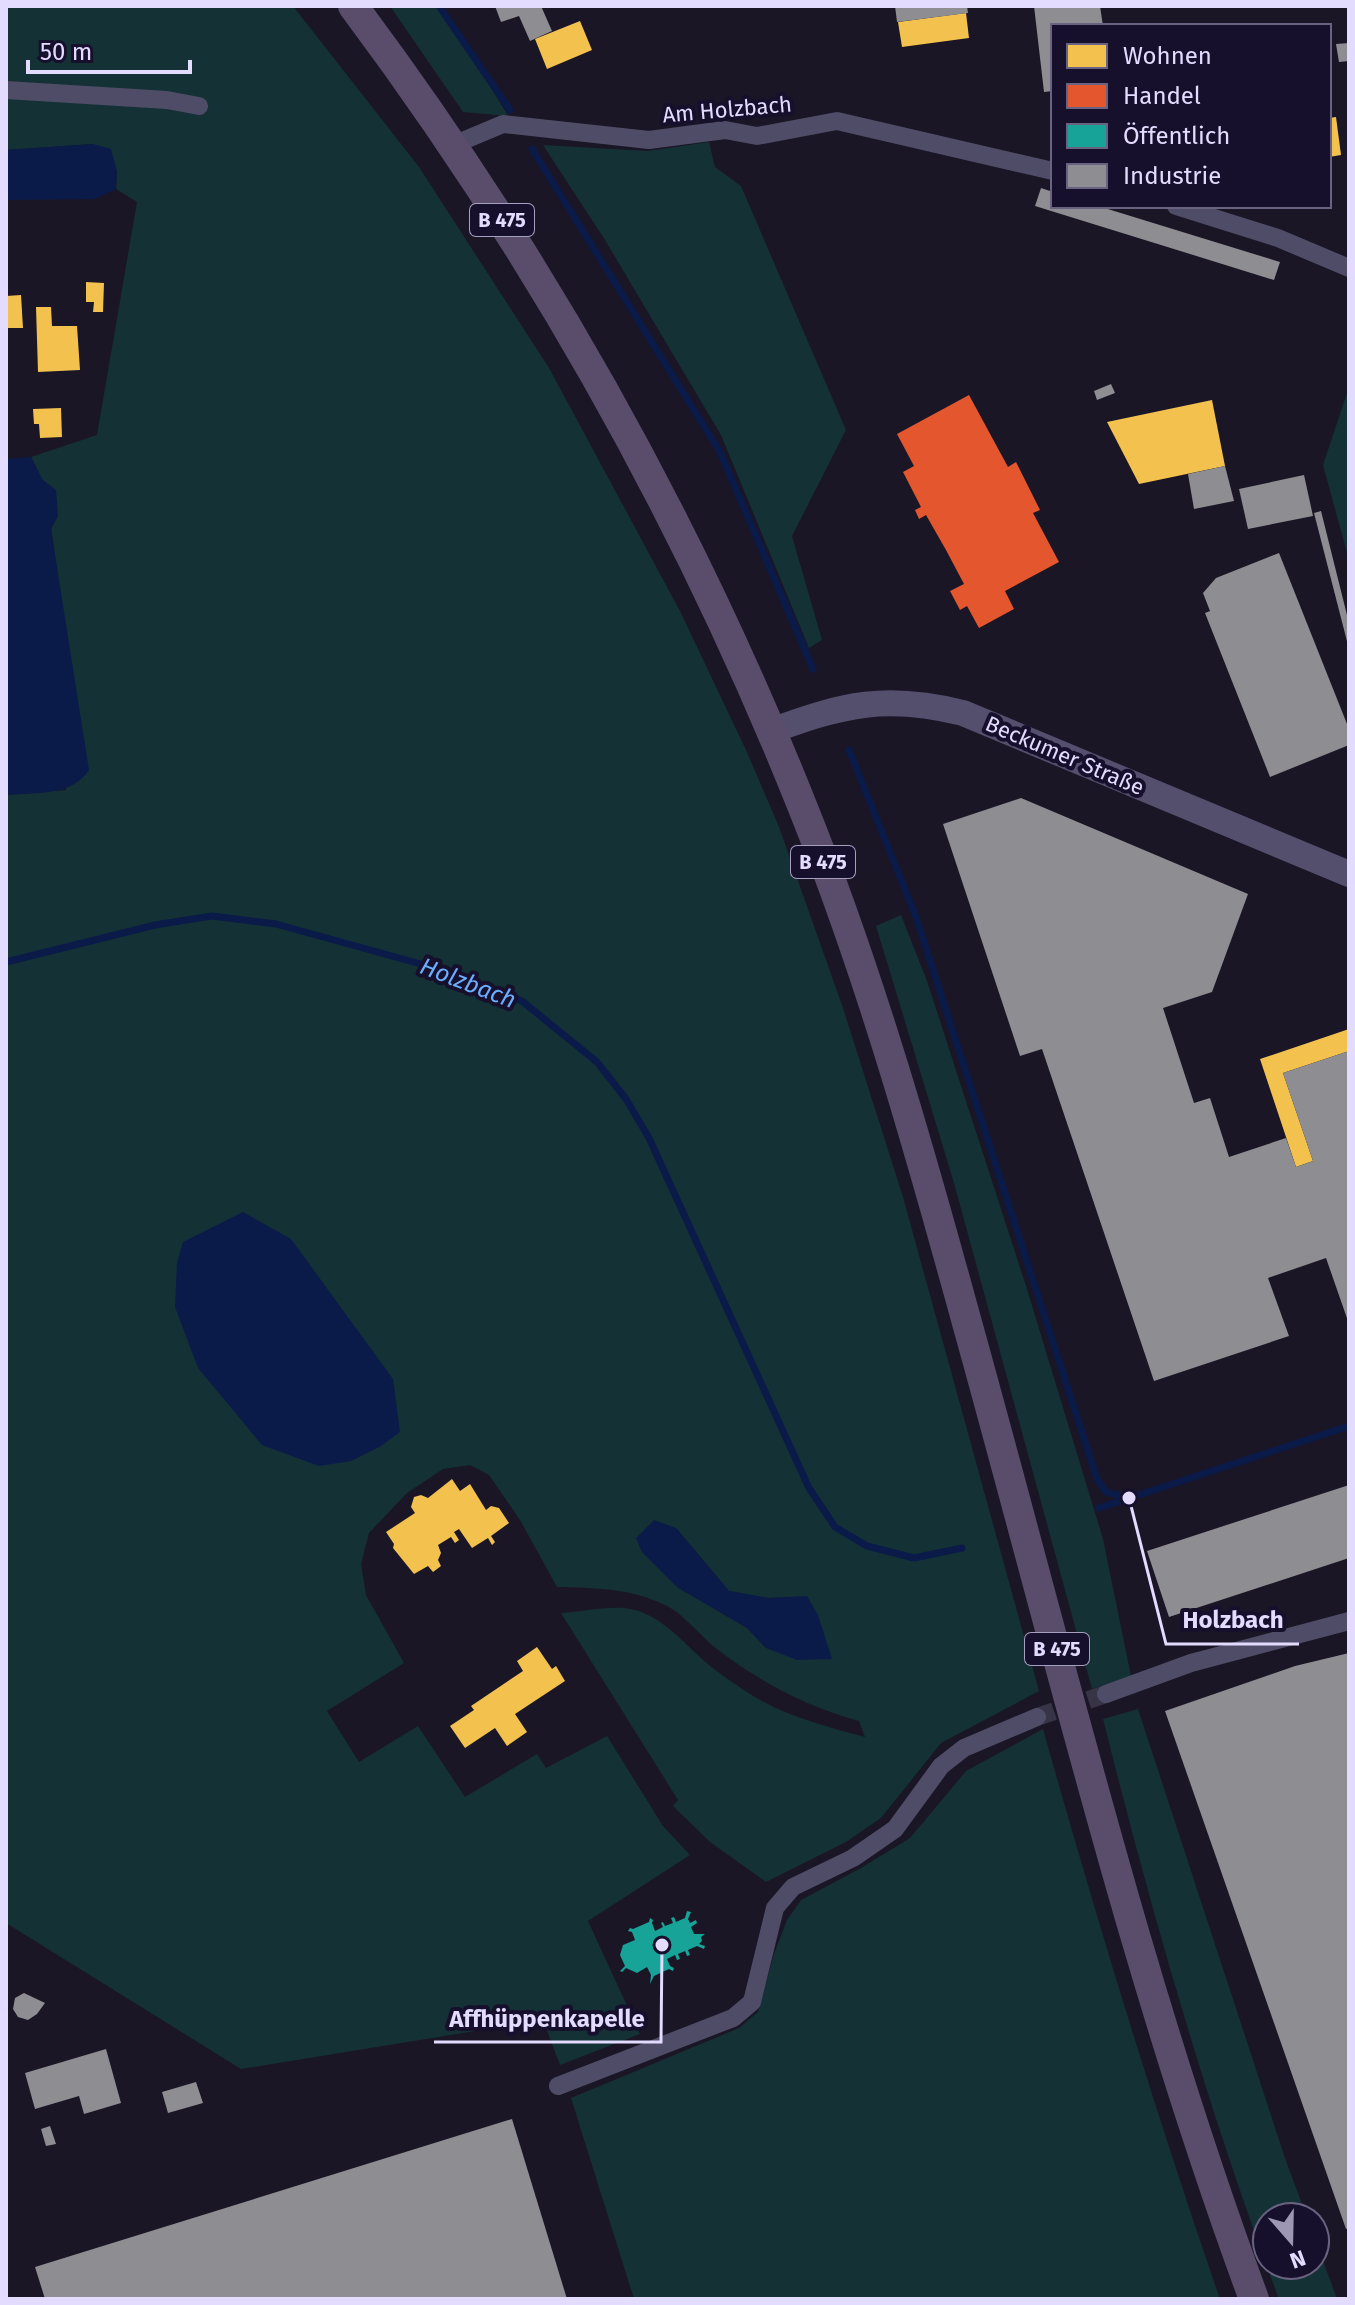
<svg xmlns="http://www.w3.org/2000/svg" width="1355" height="2305" font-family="'Fira Sans',sans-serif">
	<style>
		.green { fill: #143135; fill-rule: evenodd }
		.water { fill: #0b1b49 }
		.homes { fill: #f2c14e }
		.shops { fill: #e4572e }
		.public { fill: #17a398 }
		.industry { fill: #8d8d92 }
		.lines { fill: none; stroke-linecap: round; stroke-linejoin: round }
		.stream { stroke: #0b1b49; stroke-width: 7 }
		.street-tunnel { stroke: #383447; stroke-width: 18; stroke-dasharray: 18 9; stroke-linecap: butt }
		.street { stroke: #4f4c67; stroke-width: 18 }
		.secondary { stroke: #534f6d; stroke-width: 26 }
		.primary { stroke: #594d6b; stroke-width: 30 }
		.labels { text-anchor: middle; stroke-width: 8; stroke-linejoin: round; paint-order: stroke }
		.shield { fill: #17102c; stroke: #a69fc0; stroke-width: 2 }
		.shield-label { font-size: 20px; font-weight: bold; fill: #e3dcff }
		.street-label { font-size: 22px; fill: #e3dcff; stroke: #17102c }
		.water-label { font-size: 24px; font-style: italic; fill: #6aaeff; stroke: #17102c }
		.leader { fill: none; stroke: #e3dcff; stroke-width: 3 }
		.callout-dot { fill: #e3dcff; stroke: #17102c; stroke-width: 3 }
		.callout-label { font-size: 24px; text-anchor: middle; font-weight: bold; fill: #e3dcff; stroke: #17102c; stroke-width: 8; stroke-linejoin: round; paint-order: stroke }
	</style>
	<rect width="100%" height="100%" fill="#1a1626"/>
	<g class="green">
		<path d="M6,6H293L419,167L549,368L680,611L746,750L779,827L843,1008L903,1197L1039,1691L941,1743L881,1818L846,1842L766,1882L710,1842L673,1806L678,1800L561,1613C584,1612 612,1604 635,1610C665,1618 686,1646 709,1665C720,1674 732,1682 744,1690C780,1715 824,1726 865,1737L859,1721C806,1706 761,1683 717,1649C700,1636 684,1614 665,1605C630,1588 595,1588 557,1587L520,1520L489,1475L470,1465L443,1469L407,1493L369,1533L361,1564L366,1595L404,1663L327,1711L359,1762L418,1726L465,1797L537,1754L546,1768L607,1736L663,1826L690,1855L588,1921L640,2034L560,2065L543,2020L241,2069L6,1923V795L66,790L67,642L51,528L58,516L31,457L97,435L137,202L116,189L117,171L93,144L6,150ZM676,1528L729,1591L768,1598L807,1597L766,1648L747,1628L677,1587Z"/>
		<path d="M390,6H442L508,116L463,112Z"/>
		<path d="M709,142L715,167L741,186L846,430L792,536L822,640L809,648L721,435L605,240L543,145L648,151Z"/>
		<path d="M1349,387V560L1323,465Z"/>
		<path d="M901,915L927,981L1026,1286L1103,1539L1131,1676L1092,1689L954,1183L876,926Z"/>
		<path d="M1138,1709L1286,2161L1307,2217H1267V2265H1315V2239L1337,2299H1279C1208,2110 1152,1915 1103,1719Z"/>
		<path d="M1043,1729C1097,1921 1155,2111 1220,2299H634L571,2098L739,2028L758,2012L774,1954L787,1920L801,1900L861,1868L910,1838L966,1771Z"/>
	</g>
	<g class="water">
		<path d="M93,144L111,149L117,171L116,189L95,199L6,200V150Z"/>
		<path d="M31,457L43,480L56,490L58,516L51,529L89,770C71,797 36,792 6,795V459Z"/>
		<path d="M243,1212L291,1239L393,1379L400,1432L381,1446L351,1461L319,1466L262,1445L198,1368L175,1307L177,1263L183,1242Z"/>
		<path d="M654,1520L676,1528L729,1591L768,1598L807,1596L818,1615L832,1659L797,1660L766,1648L747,1628L677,1587L642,1552L636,1538Z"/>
	</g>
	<g class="homes">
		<path d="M966,13L969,38L902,47L898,22Z"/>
		<path d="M580,21L592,50L547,69L535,39Z"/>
		<path d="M1336,117L1341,155L1329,157V118Z"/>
		<path d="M86,282L104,283L103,312H93L94,302H86Z"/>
		<path d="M21,295L23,328H6V296Z"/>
		<path d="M36,307H51L52,326H77L80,370L38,372Z"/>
		<path d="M1212,400L1225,466L1139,484L1107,422Z"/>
		<path d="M61,408L62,437L40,438L39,424H34L33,409Z"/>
		<path d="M1349,1029V1051L1283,1073L1313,1161L1296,1167L1260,1059Z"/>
		<path d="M452,1479L460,1491L470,1484L486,1510L491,1506L499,1508L509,1523L491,1536L495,1542L492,1545L488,1538L472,1548L459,1529L454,1532L459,1540L455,1543L451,1537L438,1545L441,1553L438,1560L441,1566L433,1572L428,1566L414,1574L393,1548L394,1544L386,1532L415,1513L411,1507L414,1497L421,1495L428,1498Z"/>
		<path d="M537,1647L552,1669L556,1666L565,1681L515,1714L527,1732L507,1746L495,1728L465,1748L450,1726L474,1710L471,1706L523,1671L517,1661Z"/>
	</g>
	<path class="shops" d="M969,395L1008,467L1016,462L1040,510L1033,513L1059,562L1005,591L1014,609L979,628L967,606L960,610L950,591L964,584L946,550L926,515L919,519L915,510L921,507L903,472L914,466L897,434Z"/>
	<path class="public" d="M687,1911L691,1912L688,1919L690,1923L696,1920L697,1923L691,1927L694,1934H705L701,1937L702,1941L699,1944L705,1946L704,1949L697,1946L688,1950L690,1955L687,1956L685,1951L678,1954L680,1959L677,1960L675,1955L667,1959L670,1966L674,1968L673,1971L669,1969L654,1976L650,1984L651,1975L647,1967L637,1973L626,1968L622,1972L620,1971L625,1966L620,1955L623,1945L635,1940L632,1932L628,1931L630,1928L633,1929L649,1922L650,1918L653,1920L652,1923L655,1931L663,1927L661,1923L663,1922L665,1926L673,1923L671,1918L674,1917L676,1922L685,1918Z"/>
	<g class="industry">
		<path d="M495,6H541L552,31L530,41L519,16L501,22Z"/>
		<path d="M895,6H967L968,13L897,22Z"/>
		<path d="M1034,6H1100L1103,26H1053V91L1044,92Z"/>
		<path d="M1349,43V61L1339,62L1336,44Z"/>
		<path d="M1041,188L1053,192V206H1098L1280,262L1274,280L1035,206Z"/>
		<path d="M1111,384L1115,393L1097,400L1094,391Z"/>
		<path d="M1225,466L1234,501L1194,509L1188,474Z"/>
		<path d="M1304,475L1313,516L1248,529L1239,489Z"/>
		<path d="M1321,511L1349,623V649L1314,513Z"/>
		<path d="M1279,553L1349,729V745L1270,777L1205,613L1210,611L1203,593L1216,578Z"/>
		<path d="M1021,798L1248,894L1212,992L1163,1008L1194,1103L1210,1098L1229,1157L1286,1138L1296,1167L1313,1161L1283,1073L1349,1051V1324L1326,1258L1268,1278L1289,1336L1154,1381L1042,1049L1020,1056L943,824Z"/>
		<path d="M1349,1485V1558L1169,1617L1147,1551Z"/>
		<path d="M1349,1653V2228L1346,2229L1165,1711L1295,1666Z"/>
		<path d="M24,1993L45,2003L37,2014L28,2020L18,2017L13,2009L15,1998Z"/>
		<path d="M106,2049L121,2103L84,2114L79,2096L35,2109L25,2073Z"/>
		<path d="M196,2082L203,2103L168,2113L162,2092Z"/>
		<path d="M512,2119L567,2299H45L35,2267Z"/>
		<path d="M50,2126L56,2144L46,2146L41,2129Z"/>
	</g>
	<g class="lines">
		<g class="stream">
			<path d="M439,6L510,110"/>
			<path d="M532,149L720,452L813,669"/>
			<path d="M849,750L916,917L1097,1479L1106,1492L1129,1498"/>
			<path d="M6,962L155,925L212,916L276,924L446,971L522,1001L597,1062L626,1099L649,1138L809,1488L835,1527L867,1546L914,1558L962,1548"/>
			<path d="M1099,1508L1349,1426"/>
		</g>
		<path class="street-tunnel" d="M1037,1717L1106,1694"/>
		<g class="street">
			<path d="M6,90L167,100L199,106"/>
			<path d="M453,145L503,124L649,140L725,130L757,136L837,121L1053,171"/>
			<path d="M1176,206L1278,238L1349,268"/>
			<path d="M1106,1694L1191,1663L1349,1621"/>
			<path d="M558,2086L733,2018L752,2002L775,1908L793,1887L853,1858L895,1829L941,1766L964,1748L1037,1717"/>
		</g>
		<path class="secondary" d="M771,731C844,704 886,694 963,713L1349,874"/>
		<path class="primary" d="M353,6C537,252 689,522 803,808C871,977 921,1155 969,1330C1059,1654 1137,1983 1254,2299"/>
	</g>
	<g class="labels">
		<g class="shield">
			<rect x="470" y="204" width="64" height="32" rx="6"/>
			<rect x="791" y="846" width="64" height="32" rx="6"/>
			<rect x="1025" y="1633" width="64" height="32" rx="6"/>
		</g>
		<g class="shield-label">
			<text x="502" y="227">B 475</text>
			<text x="823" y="869">B 475</text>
			<text x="1057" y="1656">B 475</text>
		</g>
		<g class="street-label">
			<text transform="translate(727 109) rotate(-5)" y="8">Am Holzbach</text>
			<text transform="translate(1065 755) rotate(23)" y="8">Beckumer Straße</text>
		</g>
		<g class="water-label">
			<text transform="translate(468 983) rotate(21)" y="8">Holzbach</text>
		</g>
	</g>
	<path class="leader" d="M1129 1498L1166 1644H1299M662 1945L661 2042H434"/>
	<g class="callout-dot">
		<circle cx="1129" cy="1498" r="8"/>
		<circle cx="662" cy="1945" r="8"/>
	</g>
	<g class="callout-label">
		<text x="1233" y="1628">Holzbach</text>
		<text x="547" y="2027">Affhüppenkapelle</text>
	</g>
	<rect width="1355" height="2305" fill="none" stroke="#e3dcff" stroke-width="16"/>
	<rect x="1051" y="24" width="280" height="184" fill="#17102c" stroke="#696280" stroke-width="2"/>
	<rect x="1067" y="44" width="40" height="24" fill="#f2c14e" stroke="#696280" stroke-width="2"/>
	<text x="1123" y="64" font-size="24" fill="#e3dcff">Wohnen</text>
	<rect x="1067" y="84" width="40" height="24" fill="#e4572e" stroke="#696280" stroke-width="2"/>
	<text x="1123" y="104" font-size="24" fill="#e3dcff">Handel</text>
	<rect x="1067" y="124" width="40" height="24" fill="#17a398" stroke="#696280" stroke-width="2"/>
	<text x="1123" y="144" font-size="24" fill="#e3dcff">Öffentlich</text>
	<rect x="1067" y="164" width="40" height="24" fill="#8d8d92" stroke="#696280" stroke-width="2"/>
	<text x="1123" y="184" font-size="24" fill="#e3dcff">Industrie</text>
	<g transform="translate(1291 2241) rotate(160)"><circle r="38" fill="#17102c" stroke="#696280" stroke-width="2"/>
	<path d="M0-6L14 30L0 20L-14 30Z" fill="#9d97b3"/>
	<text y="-12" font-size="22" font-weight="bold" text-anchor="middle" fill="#e3dcff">N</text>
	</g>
	<path d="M28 60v12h162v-12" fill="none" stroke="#e3dcff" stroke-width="4"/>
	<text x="40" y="60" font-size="24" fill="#e3dcff" stroke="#17102c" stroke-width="6" paint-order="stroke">50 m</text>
</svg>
